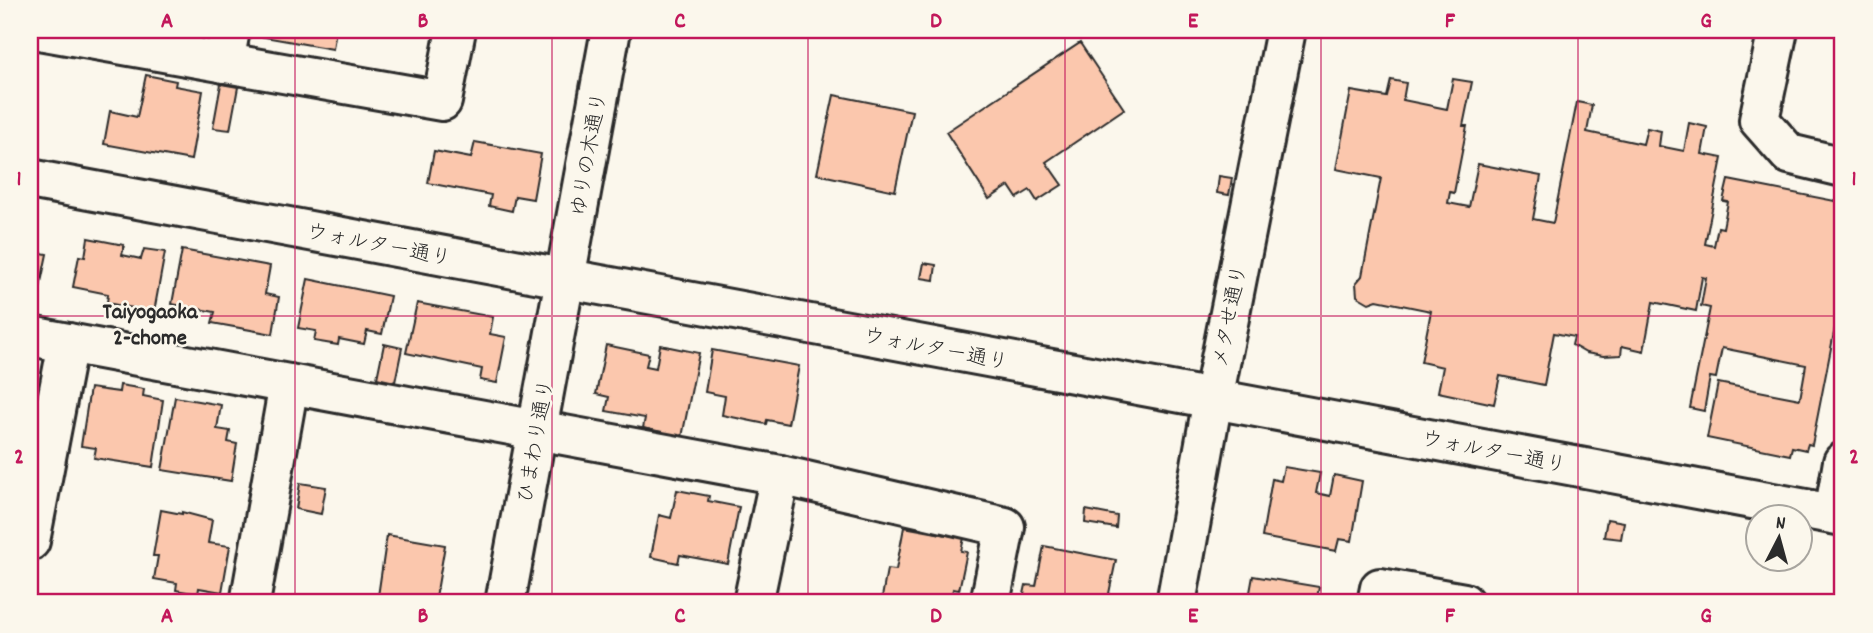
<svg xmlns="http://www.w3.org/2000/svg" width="1873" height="633" font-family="Dekko,'Klee One',sans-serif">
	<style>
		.building { fill: #fbc7ad; stroke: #2b2b2b; stroke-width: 2 }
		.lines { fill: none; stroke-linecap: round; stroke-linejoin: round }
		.street-casing { stroke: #2b2b2b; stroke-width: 44 }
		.secondary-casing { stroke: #2b2b2b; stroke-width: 44 }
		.street { stroke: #fbf7ec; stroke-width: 38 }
		.secondary { stroke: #fbf7ec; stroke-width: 38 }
		.grid { fill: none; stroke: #c2185b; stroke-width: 2; stroke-opacity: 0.55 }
		.labels { text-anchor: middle; stroke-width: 5; stroke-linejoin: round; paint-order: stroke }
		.street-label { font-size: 21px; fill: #2b2b2b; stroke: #fbf7ec }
		.neighbourhood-label { font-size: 23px; font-weight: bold; fill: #2b2b2b; stroke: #fbf7ec }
		.neatline { fill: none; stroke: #c2185b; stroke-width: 2.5 }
		.grid-label { font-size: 23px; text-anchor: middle; font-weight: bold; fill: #c2185b }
	</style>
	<rect width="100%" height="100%" fill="#fbf7ec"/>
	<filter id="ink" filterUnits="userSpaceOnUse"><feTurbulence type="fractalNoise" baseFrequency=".0143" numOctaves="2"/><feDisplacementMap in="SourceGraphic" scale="14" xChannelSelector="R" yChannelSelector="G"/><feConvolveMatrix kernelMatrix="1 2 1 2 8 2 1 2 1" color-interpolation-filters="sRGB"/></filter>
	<g filter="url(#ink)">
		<g class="building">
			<path d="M260,30H336L333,49L259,36Z"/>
			<path d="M1080,43L1124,109L1046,162L1062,185L1037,201L1030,190L1017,198L1009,186L989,199L946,132Z"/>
			<path d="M146,75L176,81L175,86L203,91L191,160L104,144L110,111L137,117Z"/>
			<path d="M1453,79L1472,82L1463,126H1467L1454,193L1450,192L1448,203L1469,207L1478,164L1541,176L1533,219L1553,223L1577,102L1592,105L1587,132L1643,144L1647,128L1661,131L1659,146L1684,151L1689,123L1707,127L1702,154L1722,158L1705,244L1714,246L1718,227L1723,228L1728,202L1723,201L1728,180L1840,202L1837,221L1843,222V250L1839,272L1843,273V287L1812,445L1808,444L1806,450L1792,447L1790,455L1707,438L1718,383L1800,399L1806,365L1722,348L1716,378L1710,377L1704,411L1690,408L1710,308L1701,306L1706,278L1702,277L1696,311L1653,302L1644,351L1622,346L1621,355L1603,356L1586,353L1572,345L1574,337L1554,333L1544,385L1500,376L1494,404L1438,392L1443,367L1421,362L1431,311L1377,300L1369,303L1357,296L1356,283L1362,276L1381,178L1336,169L1351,91L1387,97L1391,80L1406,83L1403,100L1447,109Z"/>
			<path d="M221,84L238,87L230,130L213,128Z"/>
			<path d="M834,95L912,111L895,191L817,174Z"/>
			<path d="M475,142L541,154L533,199L515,196L512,211L489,206L491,195L428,183L434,151L471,158Z"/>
			<path d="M1219,176L1232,178L1229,195L1217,193Z"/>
			<path d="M88,238L124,245L122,255L141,259L144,249L165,252L154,312L107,303L108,294L73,287L79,256L85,257Z"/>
			<path d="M182,250L270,266L265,294L279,297L273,334L212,323L215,312L172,304Z"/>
			<path d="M30,251L47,254L39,292L30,290Z"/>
			<path d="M924,263L936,265L934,280L921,278Z"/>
			<path d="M308,279L390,296L382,334L367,331L364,344L339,339L338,345L314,341L316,331L298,328Z"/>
			<path d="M417,303L493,317L490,334L506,337L497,383L480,380L482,369L406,353Z"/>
			<path d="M384,344L402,348L395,382L377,378Z"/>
			<path d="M606,345L649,354L646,366L656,368L660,345L699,353L682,437L643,428L645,418L606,411L609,397L596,394Z"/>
			<path d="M712,350L799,366L788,424L767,420L766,424L722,415L725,396L705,392Z"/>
			<path d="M120,385L144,389L143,396L163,400L153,467L94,458L96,448L81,446L90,388L119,392Z"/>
			<path d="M175,397L221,405L217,429L230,431L228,442L237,444L231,481L162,470Z"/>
			<path d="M1284,467L1320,473L1316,493L1330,496L1334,475L1362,481L1352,541L1339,539L1336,551L1262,537L1272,479L1281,481Z"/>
			<path d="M300,483L326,487L321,514L296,509Z"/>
			<path d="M677,490L709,496L708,501L739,507L728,564L680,555L678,563L651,557L659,515L671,518Z"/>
			<path d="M161,510L182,514V512L212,520L208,543L230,546L222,592L199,588L198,594L176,590L177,583L154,579L158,556H153Z"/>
			<path d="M1086,510L1117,516L1116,528L1085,523Z"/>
			<path d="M1607,519L1624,522L1621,539L1604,537Z"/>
			<path d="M904,527L964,538L961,551L967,552L959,590L953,589L950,603H881L887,569L896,570Z"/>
			<path d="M387,535L445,545L435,603H377Z"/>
			<path d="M1044,546L1116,560L1107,603H1022L1026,585L1036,586Z"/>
			<path d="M1253,576L1319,587L1316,603H1248Z"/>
		</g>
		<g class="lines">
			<g class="street-casing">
				<g id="street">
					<path d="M39,30L442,101L456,30"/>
					<path d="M1778,30L1759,120L1789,154L1843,167"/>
					<path d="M224,63L230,30"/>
					<path d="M30,179L1843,516"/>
					<path d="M30,336L780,475L1005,527L990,603"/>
					<path d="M1834,514L1843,462"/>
					<path d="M30,541L68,343"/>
					<path d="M250,603L289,384"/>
					<path d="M505,603L611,30"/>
					<path d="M753,603L780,475"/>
					<path d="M1377,603L1380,588L1464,603"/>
				</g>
			</g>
			<g class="secondary-casing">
				<path id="secondary" d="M1176,603L1213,399L1286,30"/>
			</g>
			<use href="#street" class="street"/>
			<use href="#secondary" class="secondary"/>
		</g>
	</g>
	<path class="grid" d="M295,30V603M552,30V603M808,30V603M1065,30V603M1321,30V603M1578,30V603M30,316H1843"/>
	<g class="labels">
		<g class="street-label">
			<text transform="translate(588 154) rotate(-80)" y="7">ゆりの木通り</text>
			<text transform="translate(379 244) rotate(11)" y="7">ウォルター通り</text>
			<text transform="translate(1229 316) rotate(-79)" y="7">メタせ通り</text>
			<text transform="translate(936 348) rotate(11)" y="7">ウォルター通り</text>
			<text transform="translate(535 441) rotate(-80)" y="7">ひまわり通り</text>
			<text transform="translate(1494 451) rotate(11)" y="7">ウォルター通り</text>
		</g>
		<g class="neighbourhood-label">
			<text x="150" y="318">Taiyogaoka<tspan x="150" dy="26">2-chome</tspan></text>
		</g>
	</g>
	<rect width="1873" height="633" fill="none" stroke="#fbf7ec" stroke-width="77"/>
	<g transform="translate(1779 538) rotate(6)"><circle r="33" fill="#fbf7ec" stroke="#a8a59f" stroke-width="2"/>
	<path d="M0-5L12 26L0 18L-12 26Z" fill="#2b2b2b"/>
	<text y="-10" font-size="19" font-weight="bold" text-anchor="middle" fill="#2b2b2b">N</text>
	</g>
	<rect x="38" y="38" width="1796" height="556" class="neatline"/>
	<g class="grid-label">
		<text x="167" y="27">A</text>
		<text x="423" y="27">B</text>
		<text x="680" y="27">C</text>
		<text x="936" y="27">D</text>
		<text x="1193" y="27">E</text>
		<text x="1450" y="27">F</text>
		<text x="1706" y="27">G</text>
		<text x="19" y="185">1</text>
		<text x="1854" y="185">1</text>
		<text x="19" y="463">2</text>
		<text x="1854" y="463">2</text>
		<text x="167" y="622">A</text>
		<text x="423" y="622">B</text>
		<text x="680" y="622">C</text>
		<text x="936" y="622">D</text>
		<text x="1193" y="622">E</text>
		<text x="1450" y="622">F</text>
		<text x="1706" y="622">G</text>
	</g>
</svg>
